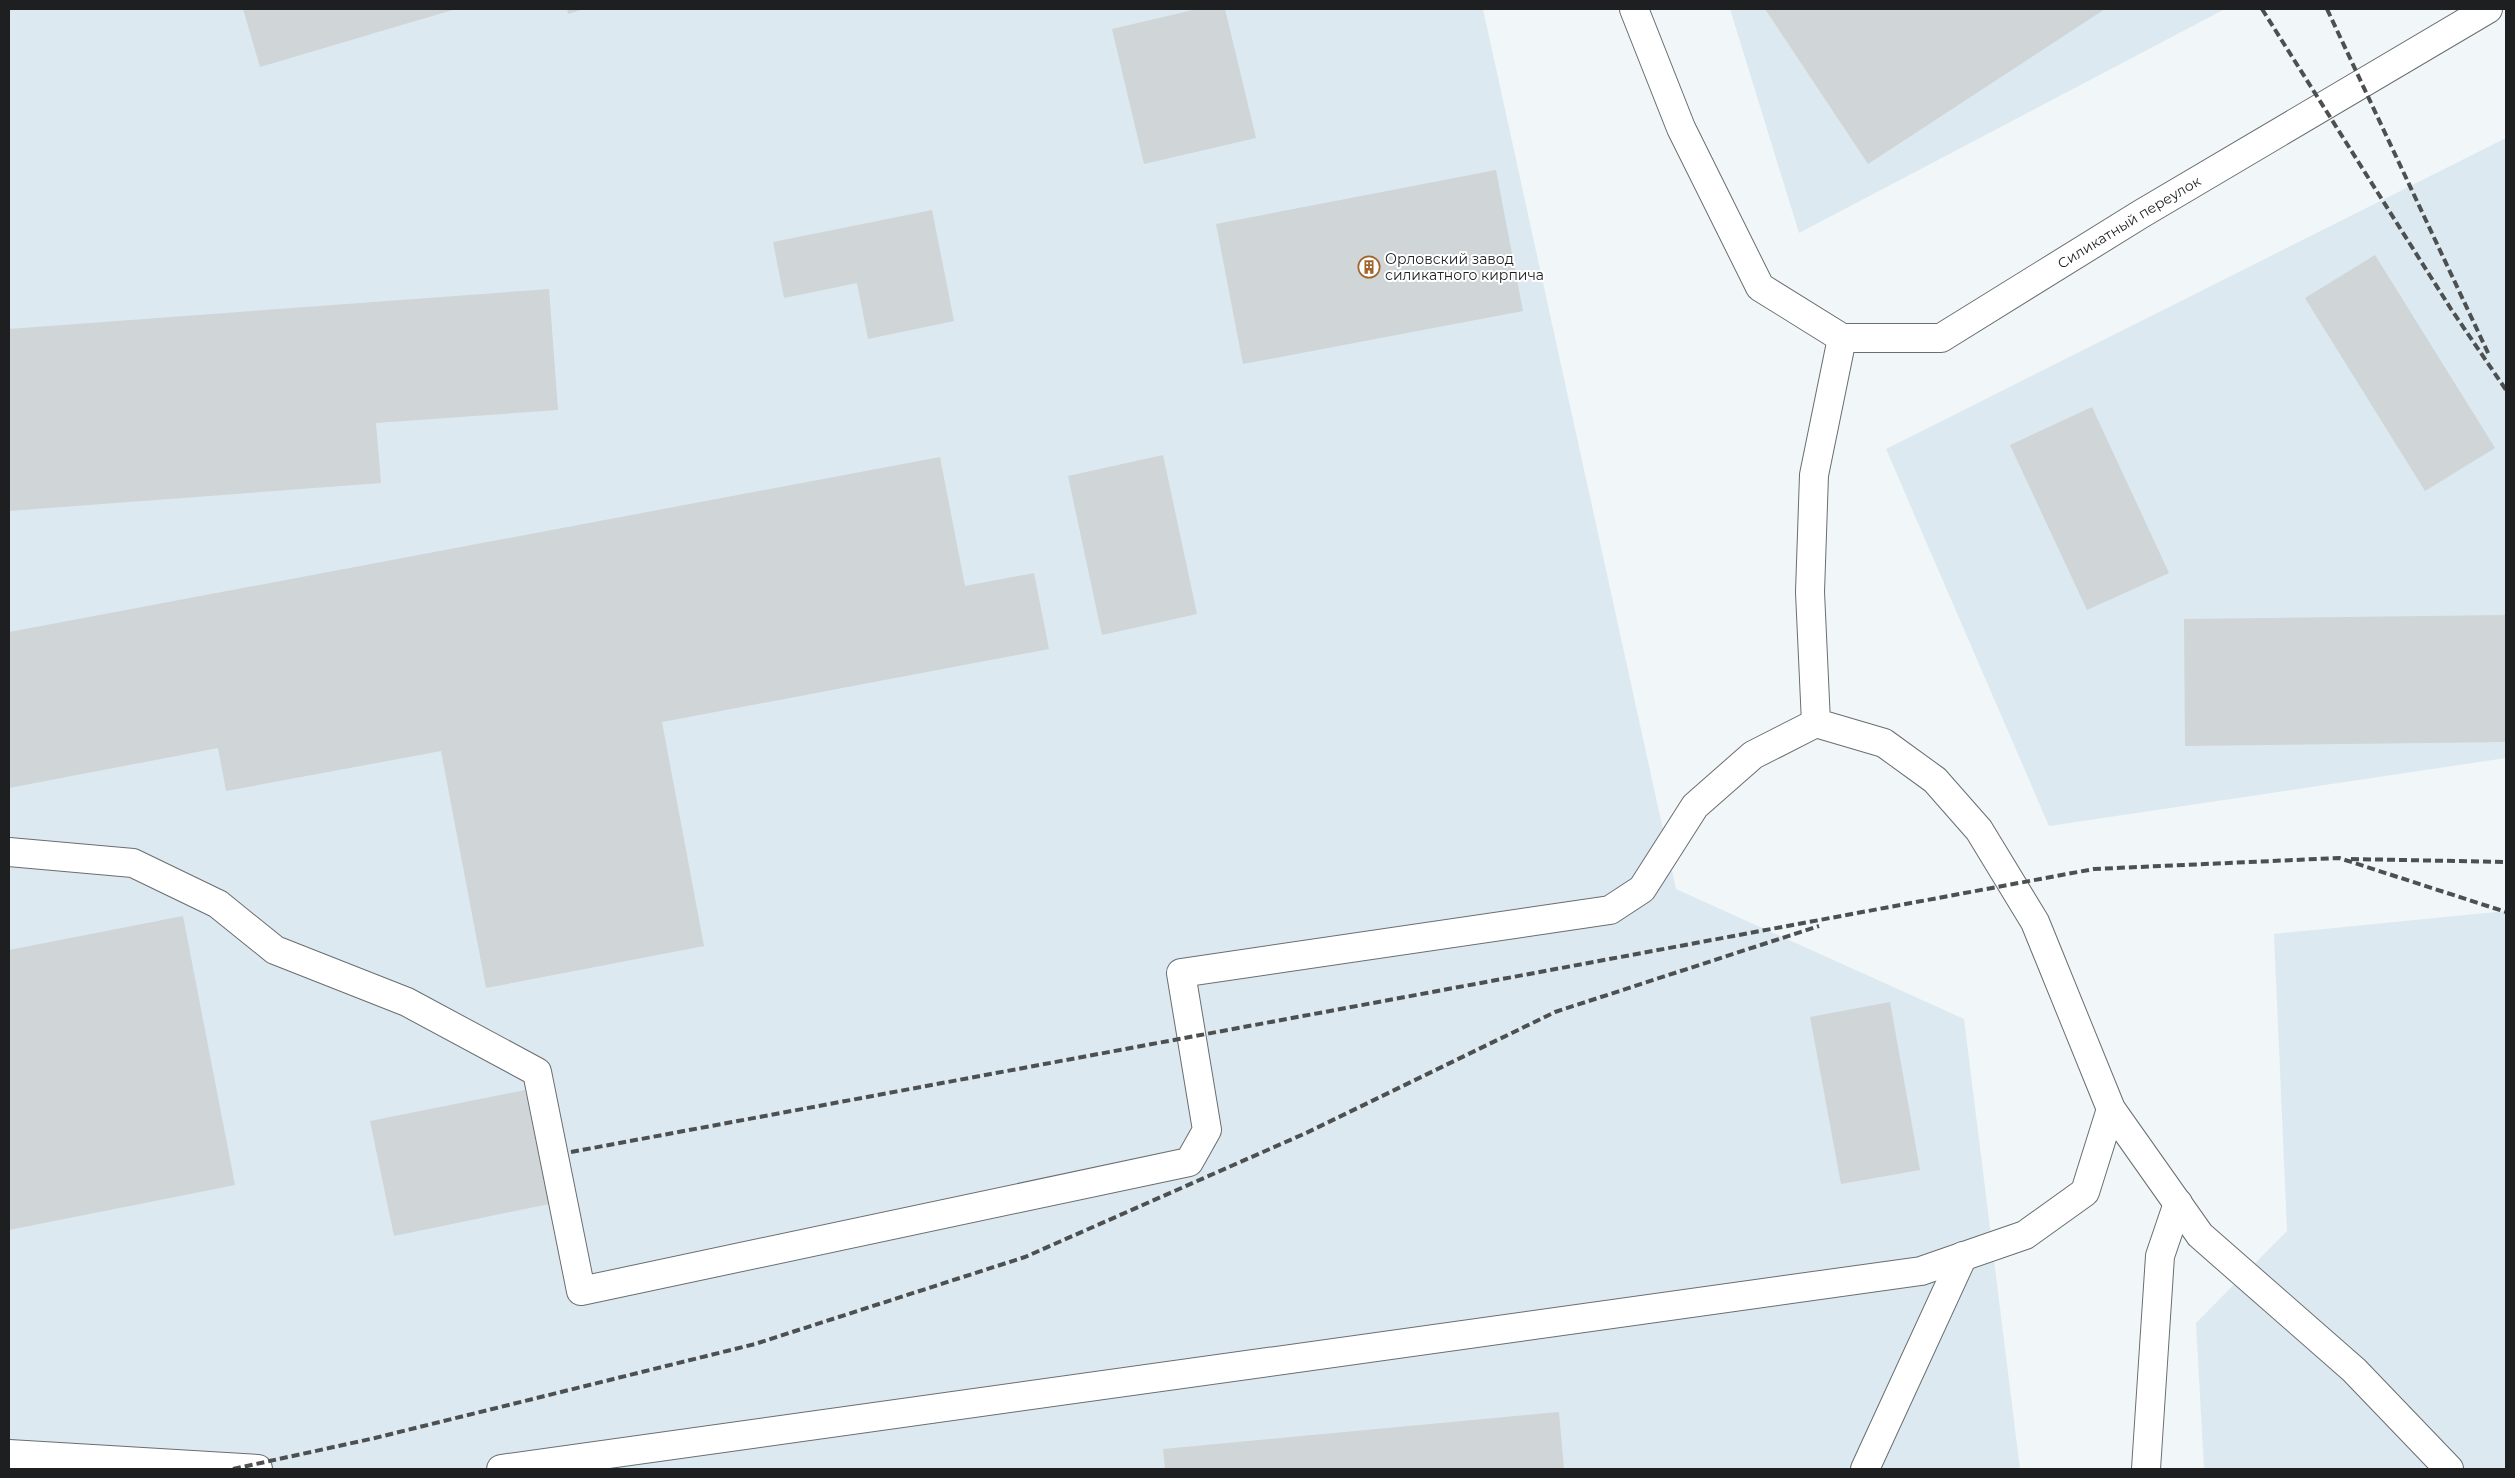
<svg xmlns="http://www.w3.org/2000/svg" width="2515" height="1478" font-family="Montserrat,sans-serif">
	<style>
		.built { fill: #dde9f0 }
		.building { fill: #d0d5d7 }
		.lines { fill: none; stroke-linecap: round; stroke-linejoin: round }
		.minor-casing { stroke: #696e70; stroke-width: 30 }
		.minor { stroke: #fff; stroke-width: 28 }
		.rail { stroke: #4d5051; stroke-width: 4; stroke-dasharray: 8 4; stroke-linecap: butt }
		.labels { text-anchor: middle; stroke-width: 4; stroke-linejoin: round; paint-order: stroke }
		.street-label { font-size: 14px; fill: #1d1f20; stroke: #fff }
		.poi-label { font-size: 14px; fill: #1d1f20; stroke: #fff; text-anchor: start }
	</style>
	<rect width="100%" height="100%" fill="#f1f6f8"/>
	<g class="built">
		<path d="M9,9H1483L1676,889L1964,1019L2020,1469H9Z"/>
		<path d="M1730,9H2225L1799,233Z"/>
		<path d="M2506,138V758L2049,826L1886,449Z"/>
		<path d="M2506,911V1469H2204L2196,1323L2287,1231L2274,934Z"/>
	</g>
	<g class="building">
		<path d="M243,9H456L260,67Z"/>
		<path d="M567,9H584L568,14Z"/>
		<path d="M1197,9H1225L1256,138L1144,164L1112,29Z"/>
		<path d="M1765,9H2105L1868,164Z"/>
		<path d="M1496,170L1523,311L1243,364L1216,224Z"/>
		<path d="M932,210L954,321L868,339L857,283L784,298L773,242Z"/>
		<path d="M2375,255L2495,448L2425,491L2305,298Z"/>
		<path d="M549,289L558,410L376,423L381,483L9,511V329Z"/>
		<path d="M2092,407L2169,573L2087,610L2010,445Z"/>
		<path d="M1163,455L1197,614L1102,635L1068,476Z"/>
		<path d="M940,457L965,586L1034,573L1049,649L662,722L704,946L486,988L441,751L226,791L218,748L9,788V632Z"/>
		<path d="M2506,615V742L2185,746L2184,619Z"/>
		<path d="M183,916L235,1185L9,1230V950Z"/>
		<path d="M1890,1002L1920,1170L1841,1184L1810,1017Z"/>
		<path d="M525,1090L549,1204L394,1236L370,1121Z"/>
		<path d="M1559,1412L1564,1469H1165L1163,1449Z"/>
	</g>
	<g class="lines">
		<g class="minor-casing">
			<g id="minor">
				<path id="s1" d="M1634,9L1681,128L1760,287L1842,338H1941L2141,214L2488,9"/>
				<path d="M1842,338L1814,475L1810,592L1816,723L1884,743L1935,780L1979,830L2035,922L2111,1109L2200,1235L2354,1370L2449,1469"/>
				<path d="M9,852L133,863L218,904L275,950L407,1002L537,1072L581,1291L1189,1162L1207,1130L1181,973L1610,910L1642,889L1695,806L1753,755L1816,723"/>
				<path d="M9,1454L258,1469"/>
				<path d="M501,1469L1921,1271L2025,1235L2085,1192L2111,1109"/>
				<path d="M1865,1469L1963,1256"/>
				<path d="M2146,1469L2160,1256L2178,1203"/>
			</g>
		</g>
		<use href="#minor" class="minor"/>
		<g class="rail">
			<path d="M2262,9L2451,309L2506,390"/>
			<path d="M2327,9L2489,355"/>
			<path d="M2351,859L2506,862"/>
			<path d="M571,1152L2094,869L2339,858L2506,912"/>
			<path d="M233,1469L375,1438L755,1344L1025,1257L1306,1133L1555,1012L1819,926"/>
		</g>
	</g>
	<defs>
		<g id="building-ring" transform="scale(1.125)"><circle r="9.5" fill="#fff" stroke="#a2642a" stroke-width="1.5"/><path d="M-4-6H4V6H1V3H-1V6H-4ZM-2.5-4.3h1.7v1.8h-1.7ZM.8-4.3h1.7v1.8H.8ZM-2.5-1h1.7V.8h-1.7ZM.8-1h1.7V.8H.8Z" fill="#a2642a"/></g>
	</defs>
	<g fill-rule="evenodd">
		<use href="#building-ring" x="1369" y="267"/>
	</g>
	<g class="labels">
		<g class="street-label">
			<text dy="5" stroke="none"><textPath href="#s1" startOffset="722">Силикатный переулок</textPath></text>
		</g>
		<g class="poi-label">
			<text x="1385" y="264">Орловский завод<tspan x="1385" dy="16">силикатного кирпича</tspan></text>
		</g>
	</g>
	<rect width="2515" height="1478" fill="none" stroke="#1d1f20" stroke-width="20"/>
</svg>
